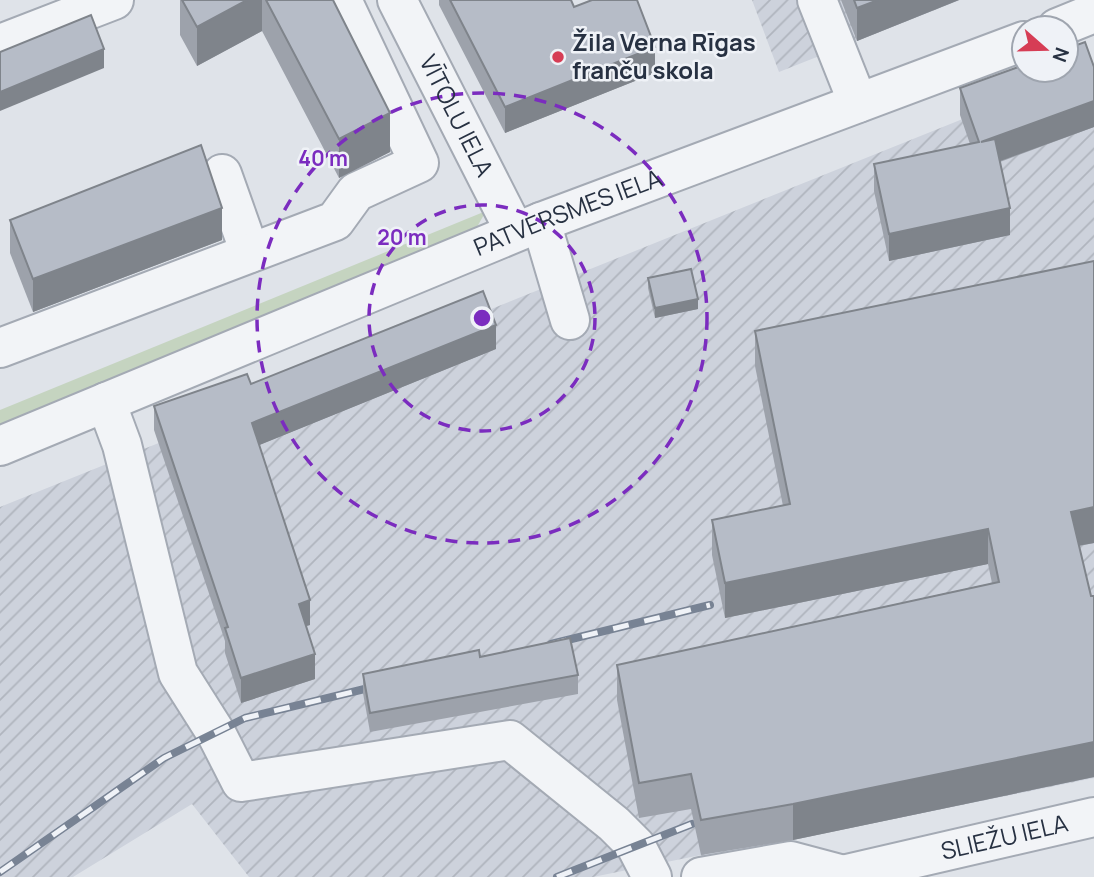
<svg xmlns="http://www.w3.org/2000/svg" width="1094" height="877" font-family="Manrope,sans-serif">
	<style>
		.industrial { fill: url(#industrial-furrows) }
		.green { fill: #c5d4c0 }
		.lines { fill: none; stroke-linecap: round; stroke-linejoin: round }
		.minor-casing { stroke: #a4aab4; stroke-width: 42 }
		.minor { stroke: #f2f4f7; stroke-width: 38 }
		.rail-casing { stroke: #788394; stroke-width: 8 }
		.rail { stroke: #eff2f7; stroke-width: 5; stroke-dasharray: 16; stroke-linecap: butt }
		.wall { fill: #9da2ab }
		.shaded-wall { fill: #7f848b }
		.building { fill: #b6bcc7; stroke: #7f848b; stroke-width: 2 }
		.ring { fill: none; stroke: #7b2cbf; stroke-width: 3.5; stroke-dasharray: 12 9 }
		.poi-dot { fill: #d63d55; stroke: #eff2f7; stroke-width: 2.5 }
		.labels { text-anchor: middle; stroke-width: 5; stroke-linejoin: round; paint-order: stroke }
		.poi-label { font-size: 24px; font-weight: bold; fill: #273142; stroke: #eff2f7; text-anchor: start }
		.street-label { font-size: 24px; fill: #273142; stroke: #eff2f7 }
		.centre { fill: #7b2cbf; stroke: #eff2f7; stroke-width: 3.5 }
		.ring-label { font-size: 21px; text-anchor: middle; font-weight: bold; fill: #7b2cbf; stroke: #eff2f7; stroke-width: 5; stroke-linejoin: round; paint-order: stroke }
	</style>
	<defs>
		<pattern id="industrial-furrows" width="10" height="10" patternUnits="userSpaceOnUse" patternTransform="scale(1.75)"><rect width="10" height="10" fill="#cdd2dc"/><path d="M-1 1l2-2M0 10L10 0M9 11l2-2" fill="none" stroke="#b0b5be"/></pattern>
	</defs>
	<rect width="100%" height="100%" fill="#dfe3e9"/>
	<g class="industrial">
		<path d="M752,0H960L779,72Z"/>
		<path d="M1094,66V778L702,858L701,855L593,877H249L192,804L73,877H0V507Z"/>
	</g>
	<path class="green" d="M486,211L477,227L0,424V410Z"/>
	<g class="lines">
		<g class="minor-casing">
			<g id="minor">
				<path id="s1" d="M397,0L515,232"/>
				<path d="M817,0L858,103"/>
				<path d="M1057,28L1094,13"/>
				<path d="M0,44L114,0"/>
				<path d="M222,174L250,253"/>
				<path d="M541,222L570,320"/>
				<path d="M0,348L335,221L356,192L419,163L342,0"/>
				<path d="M106,402L122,445L178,673L216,733L241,782L510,740L614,824L636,846L652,877"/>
				<path id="s2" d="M0,446L541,222L1024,41"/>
				<path d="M701,877L791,861L840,874"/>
				<path id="s3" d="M834,877L1094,817"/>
			</g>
		</g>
		<use href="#minor" class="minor"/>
		<g class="rail-casing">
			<g id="rail">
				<path d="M551,644L710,605"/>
				<path d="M0,872L164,758L245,718L381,685"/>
				<path d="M557,877L692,824"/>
			</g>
		</g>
		<use href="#rail" class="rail"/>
	</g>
	<g class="wall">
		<path d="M180,0H333L390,152L339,178L262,31L197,66L180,35Z"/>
		<path d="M439,0H571L574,7L655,73L505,133L439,5Z"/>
		<path d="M841,0H959L857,41Z"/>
		<path d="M960,88L1094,127L1000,162L1010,235L889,261L874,191V164L970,144L960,115Z"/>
		<path d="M10,220L222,240L33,312L10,253Z"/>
		<path d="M648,278L698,309L655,318L648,288Z"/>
		<path d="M755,331L1094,543L1079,546L1091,596H1094V777L793,840L701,855L691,809L639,818L617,700V665L992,583L988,564L725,618L712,555V520L783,506L755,366Z"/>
		<path d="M496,349L259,445L310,625L306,626L315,679L241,703L225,653V641L154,430V406L251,384Z"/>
		<path d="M480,657L578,675V694L370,732L363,693V674Z"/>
	</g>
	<g class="shaded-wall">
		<path d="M247,0H262V31L197,66V27Z"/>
		<path d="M878,0H959L857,41V8Z"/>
		<path d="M655,47V73L505,133V107Z"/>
		<path d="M104,49V68L0,111V92Z"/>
		<path d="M1094,101V127L981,168V142Z"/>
		<path d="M390,113V152L339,178V139Z"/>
		<path d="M222,208V240L33,312V279Z"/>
		<path d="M1010,208V235L889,261V234Z"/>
		<path d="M698,299V309L655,318V308Z"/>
		<path d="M496,325V349L252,448V423Z"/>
		<path d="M1094,507V543L1071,547V512Z"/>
		<path d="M988,529V564L725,618V583Z"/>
		<path d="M310,600V625L299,628V604Z"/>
		<path d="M315,654V679L241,703V678Z"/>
		<path d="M1094,742V777L793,840V804Z"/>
	</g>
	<g class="building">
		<path d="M182,0H247L197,27Z"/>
		<path d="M266,0H333L390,113L339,139Z"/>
		<path d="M450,0H571L574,7L592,0H637L655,47L505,107Z"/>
		<path d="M854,0H878L857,8Z"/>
		<path d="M91,15L104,49L0,92V52Z"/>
		<path d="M1085,42L1094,67V101L981,142L995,139L1010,208L889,234L874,164L979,142L960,88L1024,65V70H1066V49Z"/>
		<path d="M201,145L222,208L33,279L10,220Z"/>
		<path d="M1094,261V507L1071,512L1091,596H1094V742L793,804L701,820L691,774L639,783L617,665L999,582L988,529L725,583L712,520L790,504L755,331Z"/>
		<path d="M691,269L698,299L655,308L648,278Z"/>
		<path d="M483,291L496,325L252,423L310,600L299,604L315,654L241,678L225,628L228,627L154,406L247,374L251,384Z"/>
		<path d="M570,638L578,675L370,713L363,674L479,650L480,657Z"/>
	</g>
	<g class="ring">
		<circle cx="482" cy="318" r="113"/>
		<circle cx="482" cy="318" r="225"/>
	</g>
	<circle class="poi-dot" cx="558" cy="57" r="7"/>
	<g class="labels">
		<g class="poi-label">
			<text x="572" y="51">Žila Verna Rīgas<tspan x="572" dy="28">franču skola</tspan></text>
		</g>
		<g class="street-label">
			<text dy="8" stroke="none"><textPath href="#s1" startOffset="130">VĪTOLU IELA</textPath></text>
			<text dy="8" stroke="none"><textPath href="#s2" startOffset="614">PATVERSMES IELA</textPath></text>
			<text dy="8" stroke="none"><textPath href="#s3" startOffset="175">SLIEŽU IELA</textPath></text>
		</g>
	</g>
	<circle cx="482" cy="318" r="10" class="centre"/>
	<g class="ring-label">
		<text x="323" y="166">40 m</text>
		<text x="402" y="245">20 m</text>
	</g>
	<g transform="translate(1045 49) rotate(110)"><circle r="33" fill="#eff2f7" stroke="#9fa5af" stroke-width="2"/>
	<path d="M0-5L12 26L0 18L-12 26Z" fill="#d63d55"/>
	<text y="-10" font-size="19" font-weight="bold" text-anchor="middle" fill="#273142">N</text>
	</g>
</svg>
